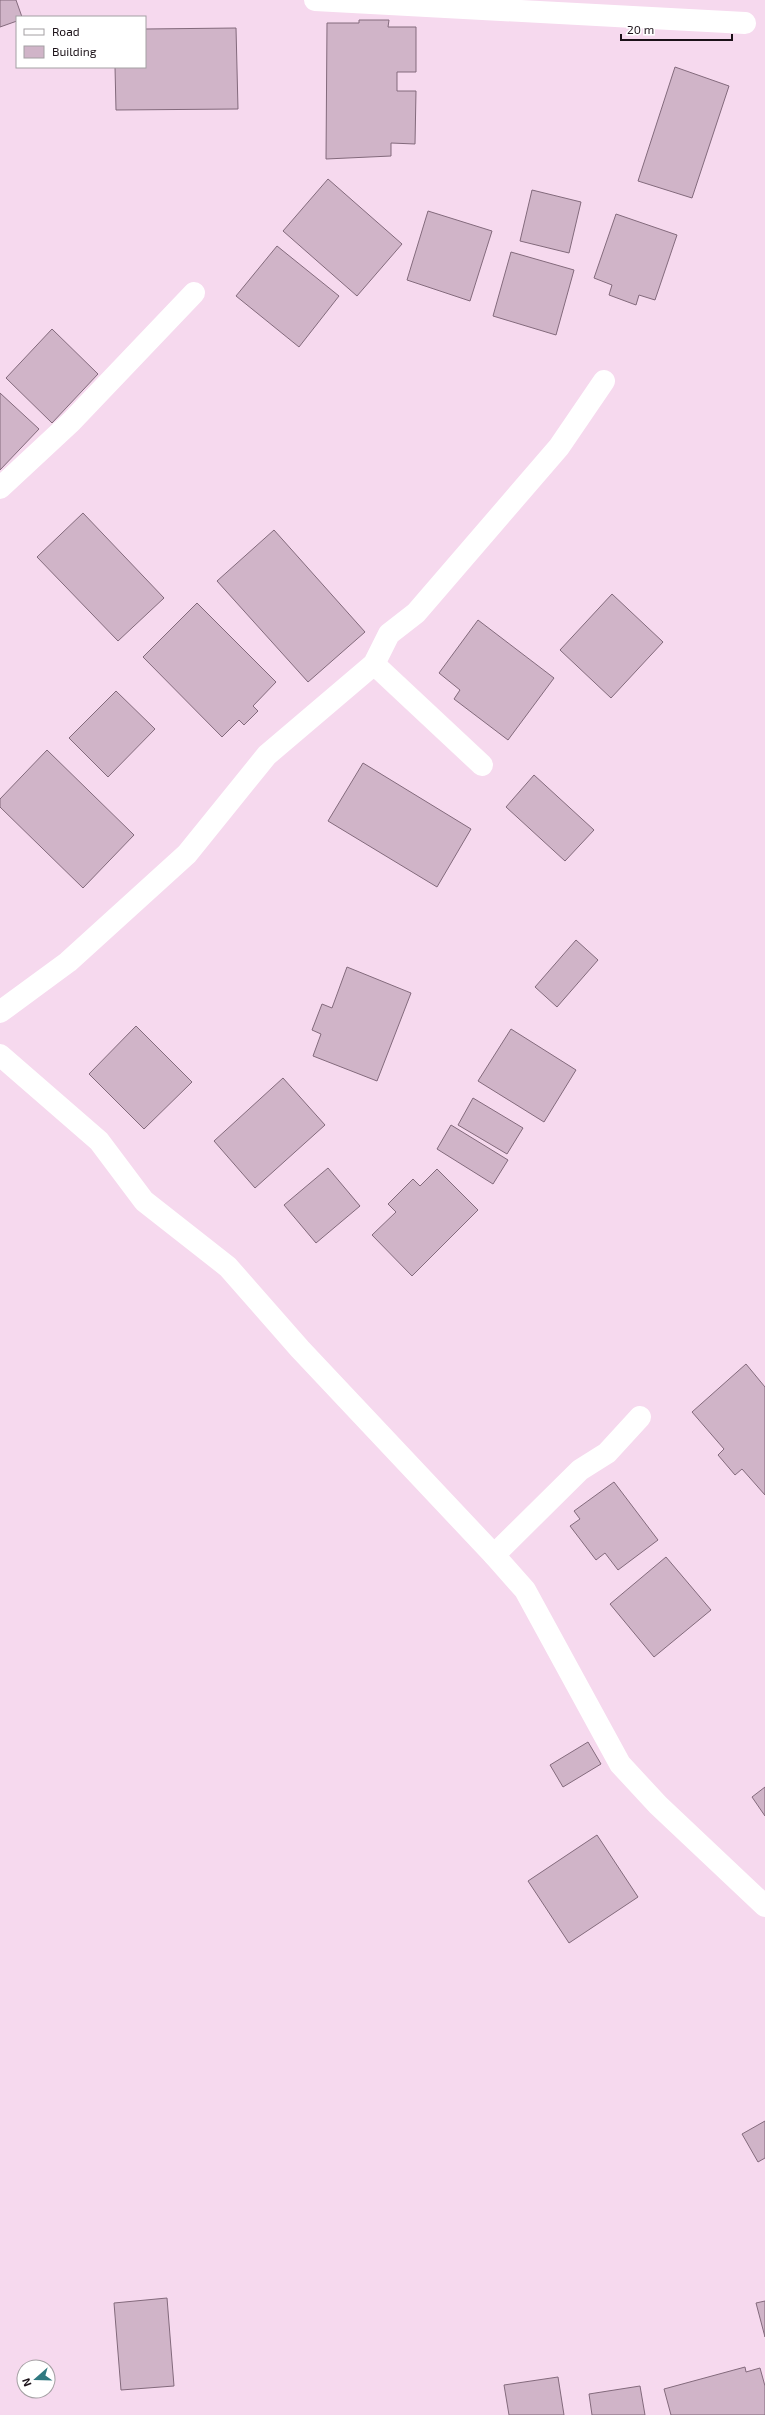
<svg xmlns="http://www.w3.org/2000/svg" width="765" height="2415" font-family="'Exo 2',sans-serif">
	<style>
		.building { fill: #d0b4c8; stroke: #836a7c }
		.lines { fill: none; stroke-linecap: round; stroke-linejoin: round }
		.minor { stroke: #fff; stroke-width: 22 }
	</style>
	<rect width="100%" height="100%" fill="#f6d9ee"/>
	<g class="building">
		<path d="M0,0H16L22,17H17V21L0,27Z"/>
		<path d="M359,20H389L388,27H416V72H397V91H416L415,144L391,143V156L326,159L327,23H359Z"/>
		<path d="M236,28L238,109L116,110L115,67H145V29Z"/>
		<path d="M675,67L729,86L692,198L638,181Z"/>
		<path d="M328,179L402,244L357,296L283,231Z"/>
		<path d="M532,190L581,202L569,253L520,241Z"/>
		<path d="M428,211L492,231L470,301L407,280Z"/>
		<path d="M616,214L677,235L655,300L639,295L636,305L609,295L612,285L594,278Z"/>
		<path d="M277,246L339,296L299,347L236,296Z"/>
		<path d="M511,252L574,270L556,335L493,316Z"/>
		<path d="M52,329L98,374L52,423L6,378Z"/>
		<path d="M0,393L39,429L0,470Z"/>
		<path d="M83,513L164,598L118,641L37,557Z"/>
		<path d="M274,530L365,632L308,682L217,581Z"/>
		<path d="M612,594L663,642L611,698L560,650Z"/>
		<path d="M197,603L276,682L253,706L258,711L244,725L239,720L222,737L143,657Z"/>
		<path d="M478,620L554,678L508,740L454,699L460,690L439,673Z"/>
		<path d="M116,691L155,729L108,777L69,738Z"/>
		<path d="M47,750L134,835L83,888L0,807V799Z"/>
		<path d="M363,763L471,829L437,887L328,821Z"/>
		<path d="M534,775L594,830L565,861L506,807Z"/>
		<path d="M576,940L598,960L557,1007L535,987Z"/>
		<path d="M347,967L411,993L377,1081L313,1056L321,1034L312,1030L322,1004L332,1008Z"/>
		<path d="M136,1026L192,1082L144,1129L89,1074Z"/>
		<path d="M511,1029L576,1070L544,1122L478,1081Z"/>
		<path d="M283,1078L325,1125L255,1188L214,1141Z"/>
		<path d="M473,1098L523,1128L507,1154L458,1125Z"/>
		<path d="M451,1125L508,1160L493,1184L437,1149Z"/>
		<path d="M328,1168L360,1206L316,1243L284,1205Z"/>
		<path d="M437,1169L478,1210L412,1276L372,1235L396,1212L388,1204L413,1179L420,1186Z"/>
		<path d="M746,1364L765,1387V1495L742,1469L735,1475L718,1455L724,1449L692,1412Z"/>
		<path d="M614,1482L658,1540L618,1570L605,1553L596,1560L570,1526L580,1519L574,1511Z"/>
		<path d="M666,1557L711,1610L654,1657L610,1604Z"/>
		<path d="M588,1742L601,1764L563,1787L550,1765Z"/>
		<path d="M765,1787V1816L752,1797Z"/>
		<path d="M597,1835L638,1897L569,1943L528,1881Z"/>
		<path d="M765,2121V2158L758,2162L742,2134Z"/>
		<path d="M167,2298L174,2386L121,2390L114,2303Z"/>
		<path d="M765,2301V2337L756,2303Z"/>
		<path d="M745,2367L746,2372L760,2368L765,2386V2415H671L664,2389Z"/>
		<path d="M558,2377L564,2415H509L504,2385Z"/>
		<path d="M640,2386L645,2415H592L589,2394Z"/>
	</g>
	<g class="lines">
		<g class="minor">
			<path d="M315,0L745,23"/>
			<path d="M0,488L71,422L194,293"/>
			<path d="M374,664L482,765"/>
			<path d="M0,1012L68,962L187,854L267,755L374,664L389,634L416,613L559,447L604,381"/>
			<path d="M0,1055L99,1141L144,1201L228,1267L300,1349L494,1555L525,1590L620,1764L658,1805L765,1906"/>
			<path d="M494,1555L580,1470L607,1453L640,1417"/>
		</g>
	</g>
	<rect x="16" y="16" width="130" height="52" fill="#ffffff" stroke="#a4a0a3"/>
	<rect x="24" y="29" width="20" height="6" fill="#ffffff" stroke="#a4a0a3"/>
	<text x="52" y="36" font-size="12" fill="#1b1118">Road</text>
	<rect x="24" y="46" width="20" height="12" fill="#d0b4c8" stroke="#a4a0a3"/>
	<text x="52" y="56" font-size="12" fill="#1b1118">Building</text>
	<g transform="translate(36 2379) rotate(250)"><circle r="19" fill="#ffffff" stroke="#a4a0a3"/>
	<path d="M0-3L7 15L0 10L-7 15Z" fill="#307980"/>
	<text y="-6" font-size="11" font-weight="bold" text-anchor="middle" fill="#1b1118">N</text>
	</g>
	<path d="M621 34v6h111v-6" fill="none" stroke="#1b1118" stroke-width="2"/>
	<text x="627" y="34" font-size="12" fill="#1b1118" stroke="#ffffff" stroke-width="3" paint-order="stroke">20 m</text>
</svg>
